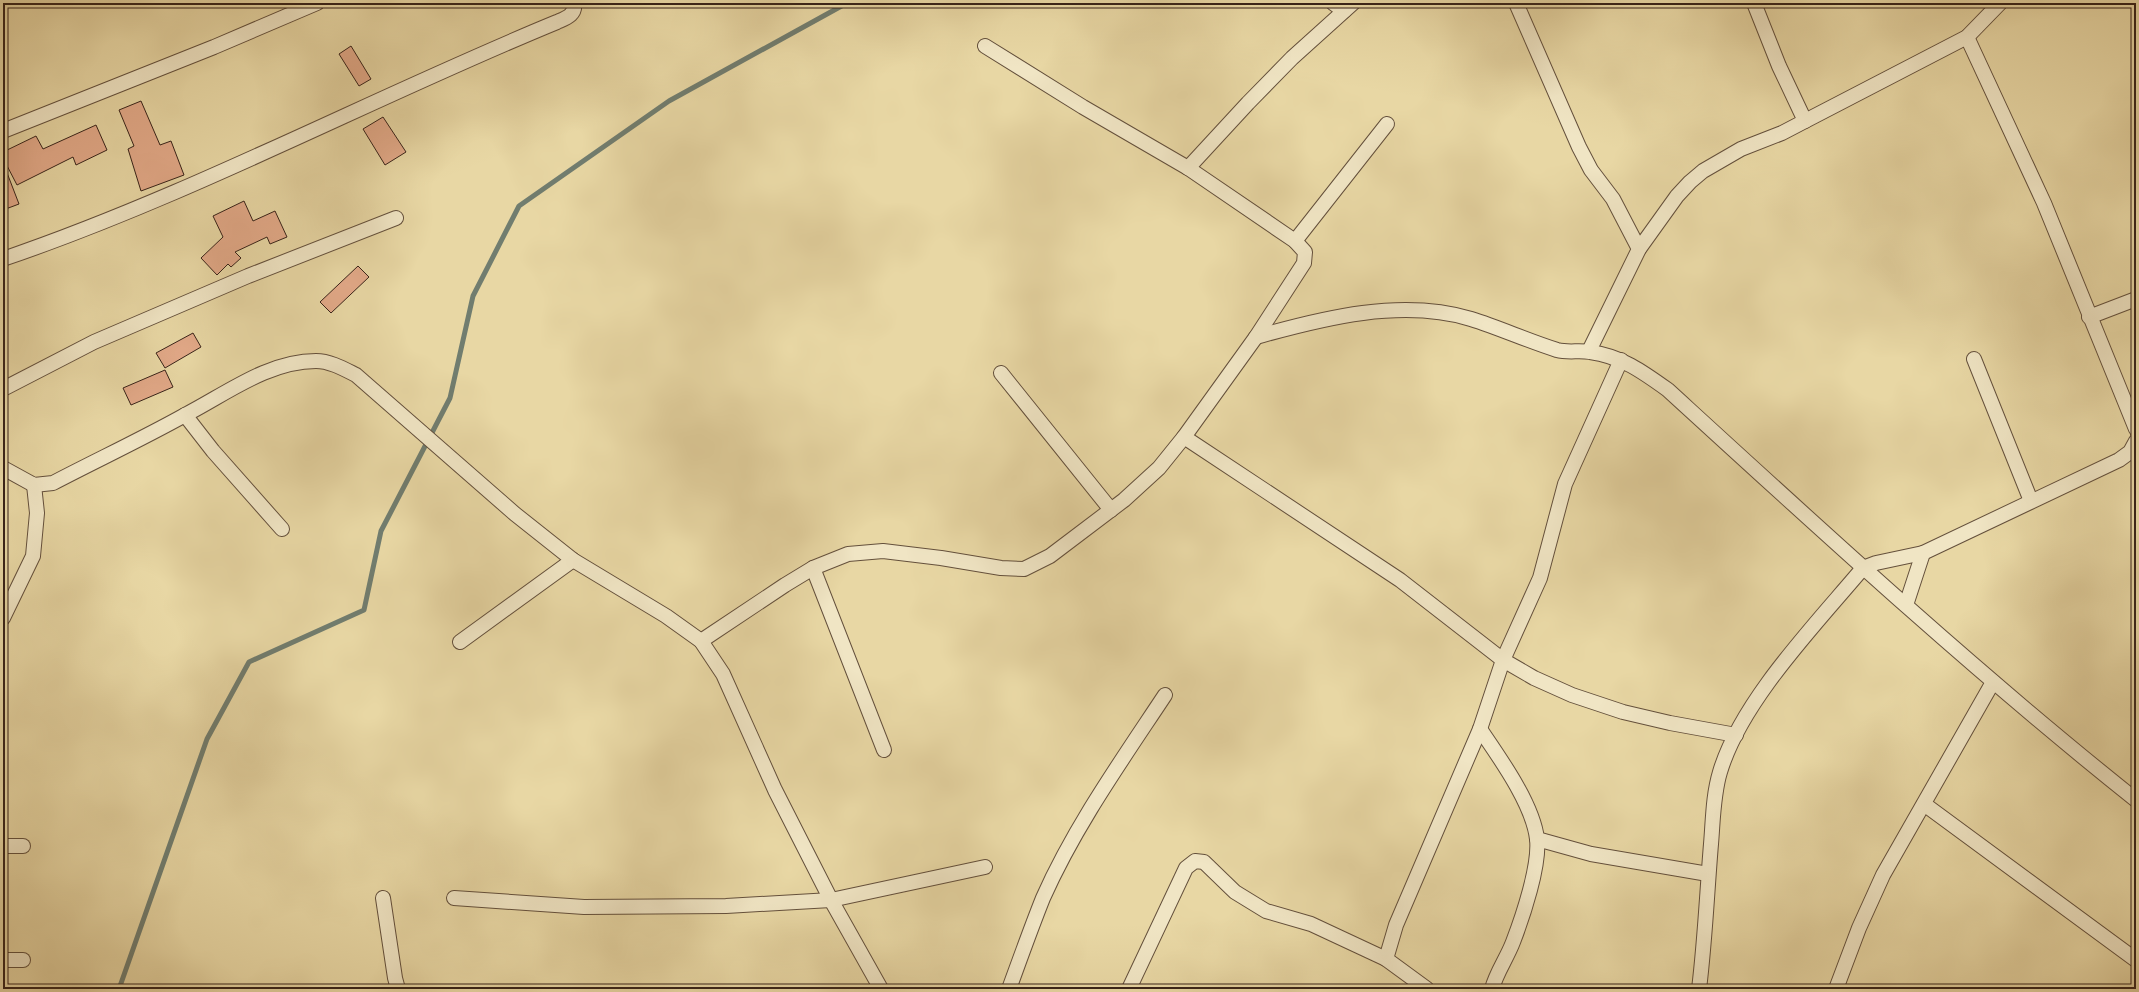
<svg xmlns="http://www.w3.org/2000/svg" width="2139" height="992" font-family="Vollkorn,serif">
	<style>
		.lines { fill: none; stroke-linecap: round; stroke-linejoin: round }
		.stream { stroke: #717d6f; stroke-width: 5 }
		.building { fill: #e2a988; stroke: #382319 }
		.minor-casing { stroke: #64503c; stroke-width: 16 }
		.minor { stroke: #f0e5c4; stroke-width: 14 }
	</style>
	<rect width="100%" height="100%" fill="#e8d7a4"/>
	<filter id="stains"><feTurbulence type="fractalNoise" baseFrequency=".005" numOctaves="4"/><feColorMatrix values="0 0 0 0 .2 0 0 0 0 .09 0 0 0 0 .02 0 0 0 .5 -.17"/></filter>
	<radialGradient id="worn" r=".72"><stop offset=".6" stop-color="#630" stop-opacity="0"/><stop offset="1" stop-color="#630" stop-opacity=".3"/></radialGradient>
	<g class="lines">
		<path class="stream" d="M119,989L207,739L249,662L364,610L381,531L450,398L473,296L519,206L669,101L847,3"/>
	</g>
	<g class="building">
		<path d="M351,46L371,79L359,86L339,54Z"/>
		<path d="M141,101L160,145L171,141L184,175L141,191L128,149L134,146L119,110Z"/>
		<path d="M383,117L406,152L385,165L363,129Z"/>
		<path d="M96,125L107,150L76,165L73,157L17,185L3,158V152L36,136L43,149Z"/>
		<path d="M4,165L19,204L3,210V166Z"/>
		<path d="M244,201L253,221L275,211L287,237L270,244L267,237L235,252L241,258L231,267L228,264L217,275L201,258L223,237L213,216Z"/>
		<path d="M358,266L369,277L331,313L320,302Z"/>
		<path d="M193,333L201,347L165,368L156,353Z"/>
		<path d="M165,370L173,387L131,405L123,388Z"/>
	</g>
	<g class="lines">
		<g class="minor-casing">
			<g id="minor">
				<path d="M1333,3L1344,11"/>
				<path d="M1516,3L1579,147L1591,170L1613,199L1639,249"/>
				<path d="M1967,37L2044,203L2136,429"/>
				<path d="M1805,121L1967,37L2000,3"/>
				<path d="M3,131L214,47L317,3"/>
				<path d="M1188,168L1248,103L1292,58L1353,3"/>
				<path d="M1295,241L1387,124"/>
				<path d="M3,259C193,194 372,98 557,22C566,18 576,15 574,3"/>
				<path d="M2089,317L2136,299"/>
				<path d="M1256,337C1323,318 1402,298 1471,319C1500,328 1528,341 1557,350C1568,353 1579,350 1590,352C1621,356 1643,372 1668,390C1821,530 1974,671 2136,800"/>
				<path d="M1589,351L1639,249L1677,196L1690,182L1703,171L1741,149L1782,133L1805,121L1779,66L1754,3"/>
				<path d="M1974,359L2031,501"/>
				<path d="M1001,373L1111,510"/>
				<path d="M3,389L94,342L248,276L396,218"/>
				<path d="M185,415L213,451L282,529"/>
				<path d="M1184,437L1400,580L1503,660L1534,678L1572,695L1623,712L1670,723L1736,735"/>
				<path d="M3,468L34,485L53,483C97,460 142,439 185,415C226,394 268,361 316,361C330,361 344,369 356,375L515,514L573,560L666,616L701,641L723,674L775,790L831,900L881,989"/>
				<path d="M813,568L884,750"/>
				<path d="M1906,605L1923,553"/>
				<path d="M3,618L33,556L37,513L34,485"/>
				<path d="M701,641L785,585L813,568L848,554L883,551L941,558L1001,568L1024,569L1050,556L1124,500L1159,468L1184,437L1256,337L1304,263L1305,252L1295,241L1188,168L1083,107L985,46"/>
				<path d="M460,642L573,560"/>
				<path d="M1480,729C1499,757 1533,804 1537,839C1540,865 1523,916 1513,942C1507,958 1496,973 1492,989"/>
				<path d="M1924,804L2136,960"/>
				<path d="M1537,839L1591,854L1708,874"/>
				<path d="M3,846H23"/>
				<path d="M383,898L395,978L398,989"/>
				<path d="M454,898L584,907L726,906L831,900L985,867"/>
				<path d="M3,960H23"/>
				<path d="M1009,989C1020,959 1031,928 1043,898C1075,826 1122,760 1165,695"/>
				<path d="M1129,989L1186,868L1195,861L1204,862L1235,892L1266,911L1311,924L1386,959"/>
				<path d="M1427,989L1386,959L1396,925L1480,729L1503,660L1540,578L1565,484L1621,360"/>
				<path d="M1699,989C1705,941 1707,892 1711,844C1713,821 1713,795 1720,772C1741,701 1816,624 1863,568L1876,563L1923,553L2119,460L2130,452L2136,441"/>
				<path d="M1836,989L1859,928L1883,875L1993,682"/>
			</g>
		</g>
		<use href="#minor" class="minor"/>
	</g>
	<rect width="2139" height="992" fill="none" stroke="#e8d7a4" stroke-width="16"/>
	<rect x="4" y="4" width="2131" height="984" fill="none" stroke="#382319" stroke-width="2"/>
	<rect x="8" y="8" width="2123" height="976" fill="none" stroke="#382319"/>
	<rect width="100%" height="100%" filter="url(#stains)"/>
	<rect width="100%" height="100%" fill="url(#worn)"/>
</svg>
